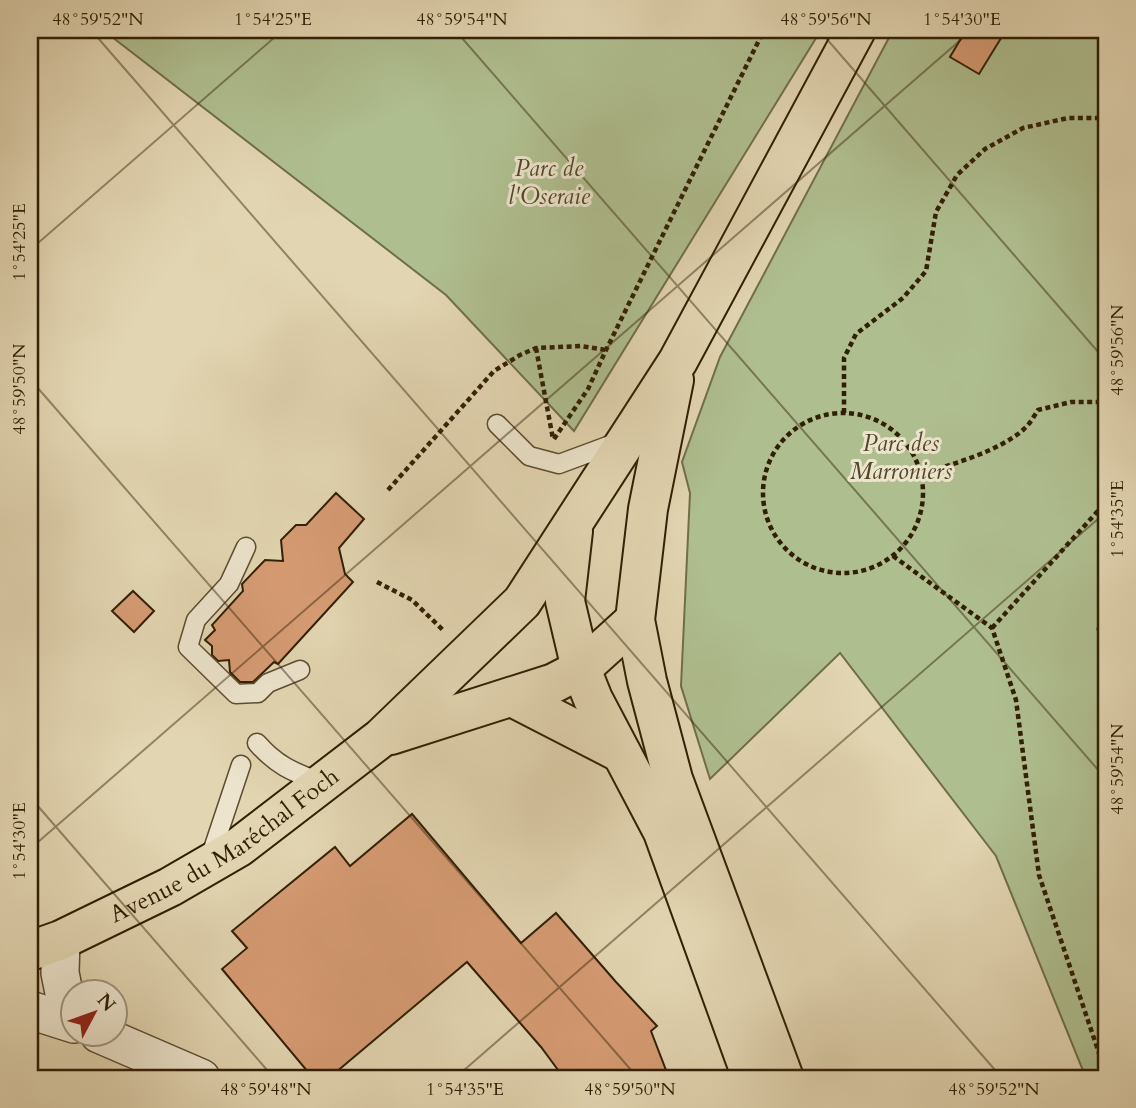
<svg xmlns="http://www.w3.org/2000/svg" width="1136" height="1108" font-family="Cardo,serif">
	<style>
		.green { fill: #afbe8f; stroke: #706e4a; stroke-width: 2 }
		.building { fill: #d69b73; stroke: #311f05; stroke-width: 2 }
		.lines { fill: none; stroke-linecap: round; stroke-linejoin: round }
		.service-casing { stroke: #5d4c30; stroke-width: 21 }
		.minor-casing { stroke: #5d4c30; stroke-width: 40 }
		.primary-casing { stroke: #311f05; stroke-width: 42 }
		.path { stroke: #311f05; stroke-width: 4.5; stroke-dasharray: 5 3.5; stroke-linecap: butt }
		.service { stroke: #ece4cc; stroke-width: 18 }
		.minor { stroke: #ece4cc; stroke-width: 37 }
		.primary { stroke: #e2d5b1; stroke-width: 38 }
		.ticks { fill: none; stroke: #311f05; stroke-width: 2; stroke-opacity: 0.45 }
		.labels { text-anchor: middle; stroke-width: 6; stroke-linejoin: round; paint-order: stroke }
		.park-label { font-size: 24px; font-style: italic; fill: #504728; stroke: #ece4cc }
		.street-label { font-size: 24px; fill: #311f05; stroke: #ece4cc }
		.neatline { fill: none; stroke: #311f05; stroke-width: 2.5 }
		.ticks-label { font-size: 18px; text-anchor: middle; fill: #311f05 }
	</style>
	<rect width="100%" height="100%" fill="#e2d5b1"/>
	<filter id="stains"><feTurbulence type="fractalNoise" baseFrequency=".00286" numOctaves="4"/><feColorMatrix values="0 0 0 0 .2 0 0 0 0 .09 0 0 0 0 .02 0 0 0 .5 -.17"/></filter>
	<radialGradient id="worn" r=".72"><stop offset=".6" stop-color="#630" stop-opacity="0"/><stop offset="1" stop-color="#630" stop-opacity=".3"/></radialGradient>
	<g class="green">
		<path d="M103,30H821L574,431L446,295Z"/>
		<path d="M893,30H1106V617L1097,629L1106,651V1078H1086L996,856L840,653L710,779L681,686L690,493L682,462L720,357Z"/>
	</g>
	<g class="building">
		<path d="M966,30H1006L979,74L950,57Z"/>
		<path d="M336,493L364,519L339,548L345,574L353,582L278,664L274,662L253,682H240L230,672L229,660L218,661L212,655V646L205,640L215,630L212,625L243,591L242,584L265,560L283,561L281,540L296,525H306Z"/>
		<path d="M133,591L154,611L134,632L112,611Z"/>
		<path d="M412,814L521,943L556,913L616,982L657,1026L651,1031L669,1078H564L541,1047L467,962L329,1078H313L222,969L247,948L232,931L335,847L350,866Z"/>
	</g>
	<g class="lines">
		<g class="service-casing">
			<g id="service">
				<path d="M497,424L529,456L559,464L621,441"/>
				<path d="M246,547L229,584L196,620L188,647L236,694L258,693L268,683L300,670"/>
				<path d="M257,743C278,767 294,772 322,783"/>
				<path d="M210,858L241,765"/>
			</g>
		</g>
		<g class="minor-casing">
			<g id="minor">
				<path d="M61,940L60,973L70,1022"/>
				<path d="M30,1010L74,1024"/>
				<path d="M99,1034L201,1078"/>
			</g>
		</g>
		<g class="primary-casing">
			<g id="primary">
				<path d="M674,380L648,509L635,620L647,681L673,779L784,1078"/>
				<path d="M573,531L565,601L581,669L593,699L663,832L752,1078"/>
				<path d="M512,697L621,753"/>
				<path d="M391,735L554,683L581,669L635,620"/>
				<path id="s1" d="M30,951L61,940L170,887L239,847L381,738L522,602L678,361L856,30"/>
			</g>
		</g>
		<g class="path">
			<path d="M536,348L553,439"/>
			<path d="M844,413V358L856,334L903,298L926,271L936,212L957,175L985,149L1023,128L1068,118H1106"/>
			<circle cx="843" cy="493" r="80"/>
			<path d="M554,439L588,389L606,350L764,30"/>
			<path d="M921,474C953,464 1000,451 1024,429C1030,424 1034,416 1038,410L1071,402H1106"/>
			<path d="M388,490L494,371L520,355L536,348L581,346L606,350"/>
			<path d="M893,556L992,628L1016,700L1039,875L1106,1074"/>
			<path d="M377,582L412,600L444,631"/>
			<path d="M992,628L1106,502"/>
		</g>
		<use href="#service" class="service"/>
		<use href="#minor" class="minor"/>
		<use href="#primary" class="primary"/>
	</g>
	<path class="ticks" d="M91,30L1002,1078M455,30L1106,779M819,30L1106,361M30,250L283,30M30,379L638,1078M30,797L274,1078M30,849L972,30M455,1078L1106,512"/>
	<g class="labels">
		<g class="park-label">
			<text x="549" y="176">Parc de<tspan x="549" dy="28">l'Oseraie</tspan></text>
			<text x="901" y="451">Parc des<tspan x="901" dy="28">Marroniers</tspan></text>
		</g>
		<g class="street-label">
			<text dy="8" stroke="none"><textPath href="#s1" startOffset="222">Avenue du Maréchal Foch</textPath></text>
		</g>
	</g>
	<rect width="1136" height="1108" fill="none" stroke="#e2d5b1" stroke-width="77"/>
	<g transform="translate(94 1013) rotate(49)"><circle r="33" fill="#ece4cc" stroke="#a1957c" stroke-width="2"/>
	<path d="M0-5L12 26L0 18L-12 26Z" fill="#8f2418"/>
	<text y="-10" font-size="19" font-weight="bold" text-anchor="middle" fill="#311f05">N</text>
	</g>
	<rect x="38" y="38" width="1060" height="1032" class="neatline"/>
	<g class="ticks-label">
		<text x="98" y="25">48°59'52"N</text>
		<text x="273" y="25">1°54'25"E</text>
		<text x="462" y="25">48°59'54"N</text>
		<text x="826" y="25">48°59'56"N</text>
		<text x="962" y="25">1°54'30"E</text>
		<text transform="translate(19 242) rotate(-90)" y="6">1°54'25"E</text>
		<text transform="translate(1117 350) rotate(-90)" y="6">48°59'56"N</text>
		<text transform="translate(19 389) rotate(-90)" y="6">48°59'50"N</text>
		<text transform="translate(1117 519) rotate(-90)" y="6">1°54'35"E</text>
		<text transform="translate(1117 769) rotate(-90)" y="6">48°59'54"N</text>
		<text transform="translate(19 841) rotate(-90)" y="6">1°54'30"E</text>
		<text x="266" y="1095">48°59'48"N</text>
		<text x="465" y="1095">1°54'35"E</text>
		<text x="630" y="1095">48°59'50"N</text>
		<text x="994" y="1095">48°59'52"N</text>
	</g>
	<rect width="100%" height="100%" filter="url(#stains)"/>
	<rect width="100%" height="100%" fill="url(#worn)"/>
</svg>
